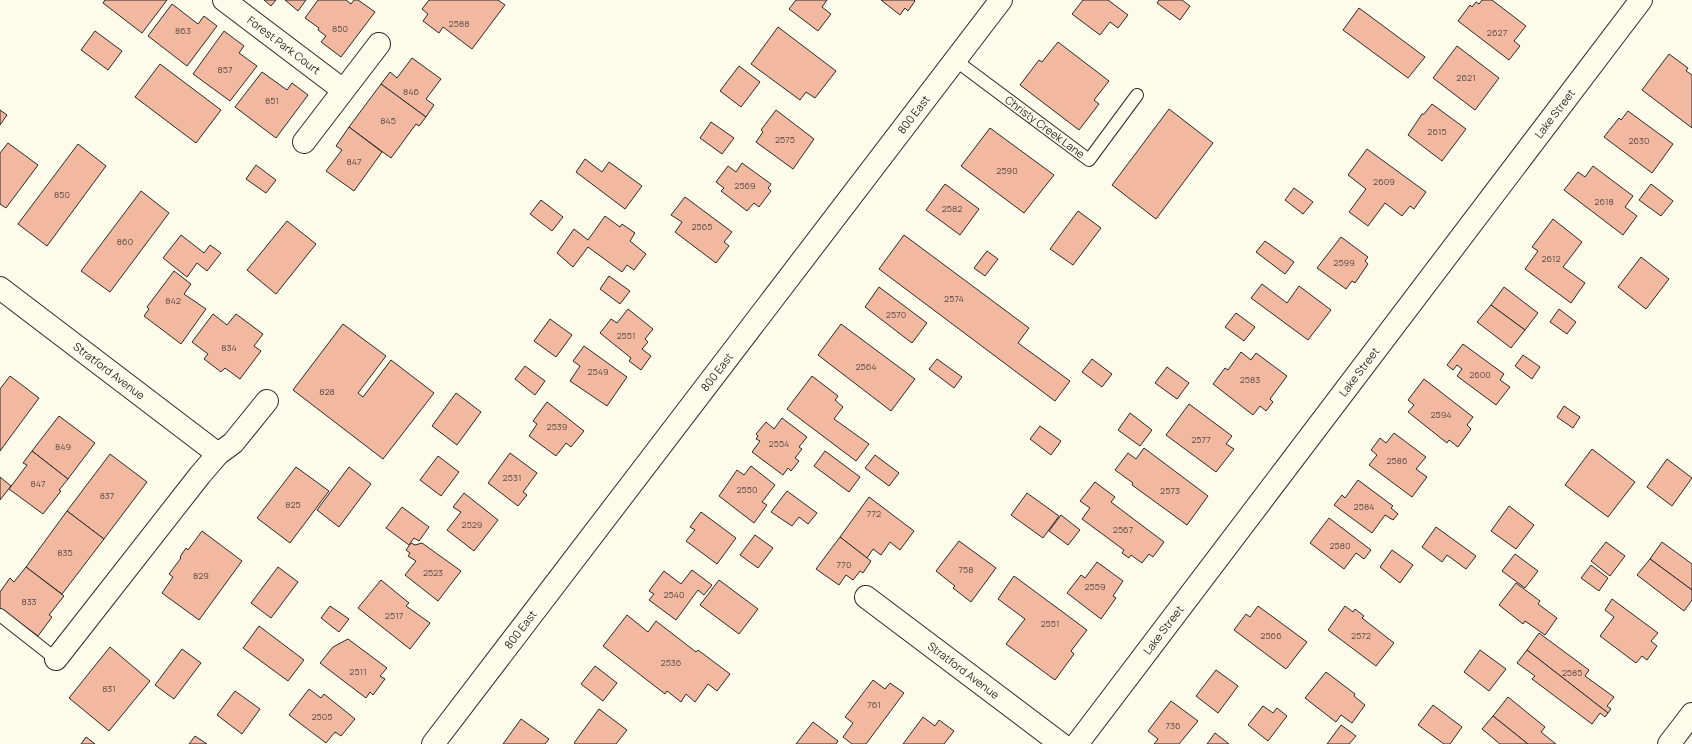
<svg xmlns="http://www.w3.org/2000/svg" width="1692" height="744" font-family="Manrope,sans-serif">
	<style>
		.building { fill: #f2b8a0; stroke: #2b2b2b }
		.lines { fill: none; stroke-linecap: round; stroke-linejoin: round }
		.service-casing { stroke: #2b2b2b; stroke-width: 14 }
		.minor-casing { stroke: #2b2b2b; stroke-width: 24 }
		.primary-casing { stroke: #2b2b2b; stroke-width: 24 }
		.service { stroke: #fdfbea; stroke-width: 12 }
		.minor { stroke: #fdfbea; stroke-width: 22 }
		.primary { stroke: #fdfbea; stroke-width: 22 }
		.labels { text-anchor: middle; stroke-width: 3; stroke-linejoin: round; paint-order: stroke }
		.number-label { font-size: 9px; fill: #5d4e48 }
		.street-label { font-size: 11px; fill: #2b2b2b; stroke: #fdfbea }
	</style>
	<rect width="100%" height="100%" fill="#fdfbea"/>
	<g class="building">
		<path d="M105,0H167L142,33L103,3Z"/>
		<path d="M264,0H276L271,6Z"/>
		<path d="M285,0H306L298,11Z"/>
		<path d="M318,0H346L351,4L354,0H358L375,12L341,57L321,42L326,36L318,30L319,28L305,18Z"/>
		<path d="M429,0H498L505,5L472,49L443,27L439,33L423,21L428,14L422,9Z"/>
		<path d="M796,0H827L822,7L831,14L818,31L789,9Z"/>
		<path d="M881,0H914L915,1L908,11L905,8L900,15Z"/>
		<path d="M1083,0H1108L1128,15L1118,28L1110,22L1100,35L1072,14Z"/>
		<path d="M1159,0H1182L1190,6L1180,20L1157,3Z"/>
		<path d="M1482,0H1492L1526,26L1514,41L1520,46L1509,60L1458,21L1470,5L1472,7L1476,2L1479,4Z"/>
		<path d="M172,4L198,24L204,16L217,26L187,66L148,36Z"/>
		<path d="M1359,8L1425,57L1408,78L1343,30Z"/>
		<path d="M778,27L836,71L815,98L806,92L800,100L751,64Z"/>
		<path d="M95,31L122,51L108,70L81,50Z"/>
		<path d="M224,31L244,46L239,53L257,66L230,101L193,74Z"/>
		<path d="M1058,42L1109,81L1094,100L1099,104L1079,130L1020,85L1039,60L1042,62Z"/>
		<path d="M1457,46L1499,78L1475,110L1433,78Z"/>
		<path d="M1669,54L1688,68L1686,71L1692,75V128L1642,90Z"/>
		<path d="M412,58L441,79L426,99L434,105L426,117L381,84L390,72L397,78Z"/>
		<path d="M160,64L221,110L196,143L135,97Z"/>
		<path d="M739,66L760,82L741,107L720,91Z"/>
		<path d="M262,72L287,90L292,83L308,95L276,138L235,107Z"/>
		<path d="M381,84L426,117L419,126L416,124L391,158L349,127Z"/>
		<path d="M1432,104L1466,129L1442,161L1408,135L1422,114H1424Z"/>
		<path d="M1169,109L1213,143L1156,219L1112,185Z"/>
		<path d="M0,110L7,115L0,125Z"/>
		<path d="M776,110L814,139L793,169L756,142L763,132L761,130Z"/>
		<path d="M1628,111L1673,144L1652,173L1604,137L1619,118L1621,120Z"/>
		<path d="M711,122L734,138L722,154L700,138Z"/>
		<path d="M349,127L382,152L354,191L326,171L342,150L336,146Z"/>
		<path d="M990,128L1054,175L1024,213L961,166Z"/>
		<path d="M8,143L38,165L6,208L0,204V153Z"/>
		<path d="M78,144L106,166L47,246L18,224Z"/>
		<path d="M1367,149L1426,192L1414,209L1410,206L1402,216L1385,203L1368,226L1349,212L1366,189L1348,175Z"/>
		<path d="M585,159L602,172L609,162L642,186L625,209L576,172Z"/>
		<path d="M742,163L771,184L768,188L771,191L759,207L754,203L747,211L721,191L724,188L716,182L728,166L736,172Z"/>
		<path d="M256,165L276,180L266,193L246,179Z"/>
		<path d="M1593,166L1633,196L1625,207L1637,216L1623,235L1564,190L1578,172L1585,177Z"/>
		<path d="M945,184L979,209L960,235L926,210Z"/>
		<path d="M1651,184L1673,201L1661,216L1639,200Z"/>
		<path d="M1294,188L1313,202L1303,214L1285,200Z"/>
		<path d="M141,191L169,213L110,292L81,271Z"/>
		<path d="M685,197L732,232L724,242L729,246L716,263L675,232L682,222L671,215Z"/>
		<path d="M541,200L563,217L552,231L530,214Z"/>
		<path d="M1078,211L1101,228L1073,265L1050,249Z"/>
		<path d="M605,216L620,227L622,224L635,233L630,241L646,254L634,270L627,265L622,272L588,247L573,267L557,253L574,229L588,240Z"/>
		<path d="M1553,219L1582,242L1563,267L1585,283L1571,303L1525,269L1538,251L1532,247Z"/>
		<path d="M287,221L316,244L276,294L247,270Z"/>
		<path d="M181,235L204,253L210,245L221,253L207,271L197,263L187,277L163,258Z"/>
		<path d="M904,235L1029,328L1018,343L1070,381L1055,401L879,269Z"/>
		<path d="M1341,237L1368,257L1365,261L1368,264L1355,283L1352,281L1346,289L1317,268Z"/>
		<path d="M1265,241L1294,262L1285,274L1256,252Z"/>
		<path d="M987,251L998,259L985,276L974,268Z"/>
		<path d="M1641,257L1669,279L1646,309L1618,287Z"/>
		<path d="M174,271L191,284L184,294L206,309L181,344L144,316L149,309L147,307Z"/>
		<path d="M609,276L630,291L620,304L600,289Z"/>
		<path d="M1262,284L1287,303L1299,286L1331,310L1308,340L1251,298Z"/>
		<path d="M879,287L927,323L912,343L865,307Z"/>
		<path d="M1504,287L1538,313L1525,330L1491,305Z"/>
		<path d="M1491,305L1525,330L1511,348L1477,322Z"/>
		<path d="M628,309L653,329L645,339L648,342L642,349L651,356L641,370L629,361L631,358L600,333L611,319L617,323Z"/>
		<path d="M1559,309L1576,322L1567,334L1550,322Z"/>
		<path d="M1236,313L1255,327L1244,341L1225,327Z"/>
		<path d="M213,314L227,325L236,314L263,334L254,346L261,351L240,379L225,368L221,372L204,359L208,354L192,342Z"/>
		<path d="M550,319L572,335L556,357L534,341Z"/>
		<path d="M343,324L386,356L358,393L363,397L391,360L434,393L383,459L293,390Z"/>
		<path d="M841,324L915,379L891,411L818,355Z"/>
		<path d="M1463,344L1504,374L1500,380L1510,387L1496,405L1457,376L1462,369L1457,365L1453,370L1447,365Z"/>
		<path d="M584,346L627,377L607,406L570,381L580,366L573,361Z"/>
		<path d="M1241,352L1251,360L1256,353L1287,376L1270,399L1273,402L1266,411L1260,406L1253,415L1213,384L1225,368L1228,370Z"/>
		<path d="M1523,355L1540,367L1532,379L1515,366Z"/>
		<path d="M937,359L962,377L954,388L929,369Z"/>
		<path d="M1092,359L1112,374L1102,387L1082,372Z"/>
		<path d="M525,366L545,381L535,395L515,379Z"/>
		<path d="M1167,367L1189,383L1177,399L1155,383Z"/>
		<path d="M10,376L39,398L0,451V389Z"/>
		<path d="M812,376L838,396L835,400L843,407L834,419L869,444L856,461L787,409Z"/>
		<path d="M1424,379L1473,417L1467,425L1471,429L1458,447L1449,440L1447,443L1408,412L1414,405L1408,400Z"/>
		<path d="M456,393L481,412L457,445L432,426Z"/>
		<path d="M547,402L584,431L571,447L566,443L556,456L529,436L537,424L533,421Z"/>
		<path d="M1189,404L1232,436L1226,444L1234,449L1216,472L1166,435Z"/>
		<path d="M1564,406L1580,417L1573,428L1557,417Z"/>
		<path d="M1130,413L1152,430L1140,446L1118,430Z"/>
		<path d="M59,416L95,443L68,479L32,451Z"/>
		<path d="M782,418L807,437L799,447L802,449L795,458L799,461L791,471L788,468L783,475L752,452L760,441L756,439L758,436L756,434L766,422L774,429Z"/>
		<path d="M1040,426L1061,441L1051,455L1030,439Z"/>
		<path d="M1394,433L1426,457L1416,469L1427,477L1412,497L1369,465L1377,455L1371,450L1380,438L1386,443Z"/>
		<path d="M1144,448L1208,496L1187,525L1132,485L1133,483L1115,470L1128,453L1136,459Z"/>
		<path d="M1592,449L1635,482L1608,517L1565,485Z"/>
		<path d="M32,451L68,479L59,490L61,491L43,514L9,489L27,465L23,463Z"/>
		<path d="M825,451L860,477L849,492L814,466Z"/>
		<path d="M510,453L537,473L523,492L527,495L518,506L488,483Z"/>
		<path d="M110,454L147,482L104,539L67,511Z"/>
		<path d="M875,455L899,473L889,486L865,468Z"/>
		<path d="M438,456L459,472L441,496L420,480Z"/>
		<path d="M1667,459L1692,478L1672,506L1647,487Z"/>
		<path d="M751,466L775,485L762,502L767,505L754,523L719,496L737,470L744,475Z"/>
		<path d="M296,467L329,491L290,543L257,518Z"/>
		<path d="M349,467L371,484L339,527L317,510Z"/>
		<path d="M0,477L11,486L0,500Z"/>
		<path d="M1358,480L1393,506L1391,508L1398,514L1393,520L1385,515L1372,533L1334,505L1342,495L1345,498Z"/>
		<path d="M1095,482L1115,497L1111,502L1164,542L1153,557L1149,554L1142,563L1131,555L1129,558L1122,553L1124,550L1082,519L1090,508L1080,501Z"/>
		<path d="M787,491L817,513L808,524L799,517L792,526L771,512Z"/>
		<path d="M464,493L498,520L474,551L447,530L461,512L453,507Z"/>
		<path d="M1027,493L1059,516L1043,538L1011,515Z"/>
		<path d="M869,497L914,531L900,550L890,542L881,555L873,549L867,558L840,537Z"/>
		<path d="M1509,506L1534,525L1516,549L1491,531Z"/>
		<path d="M402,507L429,527L419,541L414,538L409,545L386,528Z"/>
		<path d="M67,511L104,539L62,594L26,567Z"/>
		<path d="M701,512L736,538L717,564L686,541L695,530L690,527Z"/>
		<path d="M1061,515L1080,530L1068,545L1049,531Z"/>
		<path d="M1329,518L1371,550L1364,559L1356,553L1344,569L1310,543Z"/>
		<path d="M1436,527L1476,556L1466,569L1447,555L1442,562L1422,547Z"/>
		<path d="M202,531L242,561L199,620L162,593L173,577L169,574L181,558L180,557L186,548L188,550Z"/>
		<path d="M755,535L773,548L758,568L740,555Z"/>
		<path d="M840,537L871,561L863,573L860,571L853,580L846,575L839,585L816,569Z"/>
		<path d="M959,541L996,568L971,602L953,588L955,586L936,571Z"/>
		<path d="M1606,542L1625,556L1610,576L1591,561Z"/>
		<path d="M1662,542L1692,564V590L1650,559Z"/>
		<path d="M411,543L415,545L422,543L461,571L438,601L405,575L416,561L408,556L410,553L406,550Z"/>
		<path d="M1392,550L1413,565L1400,583L1380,567Z"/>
		<path d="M1515,554L1538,571L1525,588L1502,571Z"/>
		<path d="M1650,559L1692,590V600L1684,611L1637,575Z"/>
		<path d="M1097,562L1123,581L1113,596L1116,598L1101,619L1067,593L1081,575L1085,578Z"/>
		<path d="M1591,565L1608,578L1599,591L1581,578Z"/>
		<path d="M26,567L64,596L49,615L52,617L38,636L0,608V592L10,578L14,582Z"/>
		<path d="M278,567L298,582L271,618L251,603Z"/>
		<path d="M692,570L712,585L704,595L698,590L676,620L649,600L654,594L649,591L664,571L681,584Z"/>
		<path d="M1014,576L1087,630L1071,651L1074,654L1055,680L1006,644L1025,619L998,599Z"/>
		<path d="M381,580L409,603L406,606L430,623L410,649L358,608Z"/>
		<path d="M719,580L758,609L739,634L700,605Z"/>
		<path d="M1516,583L1540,601L1538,604L1557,618L1545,635L1525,621L1523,624L1499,605Z"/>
		<path d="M1612,599L1658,633L1651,641L1657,646L1647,660L1642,656L1636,663L1600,636L1614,617L1605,610Z"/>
		<path d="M330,606L349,619L339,632L321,618Z"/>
		<path d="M1258,606L1307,642L1286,669L1234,630L1246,614L1250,617Z"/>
		<path d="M1345,606L1353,612L1355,609L1364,616L1362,618L1394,643L1376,666L1328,630Z"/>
		<path d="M627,615L648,632L656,621L696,652L698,650L730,674L717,691L708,684L695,702L686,694L681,702L667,691L665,694L603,646Z"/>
		<path d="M259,626L304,660L288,681L243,648Z"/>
		<path d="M1539,633L1589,670L1585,676L1614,697L1607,706L1611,709L1608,713L1527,650Z"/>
		<path d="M348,639L387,668L380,676L385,679L373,695L370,692L366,698L320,663L333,647Z"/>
		<path d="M110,647L150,681L109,731L69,698Z"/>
		<path d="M182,649L201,663L174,699L155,685Z"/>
		<path d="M1480,650L1506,669L1489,691L1464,672Z"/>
		<path d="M1527,650L1608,713L1605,717L1600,713L1592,724L1532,679L1535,676L1517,663Z"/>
		<path d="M595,666L617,683L603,701L581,684Z"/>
		<path d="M1216,670L1238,686L1218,713L1196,696Z"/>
		<path d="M1326,672L1355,694L1354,696L1365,705L1352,723L1341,715L1336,722L1305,698Z"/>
		<path d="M873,680L885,689L890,683L904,693L866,744H852L843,737L853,723L845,717Z"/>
		<path d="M309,689L321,698L324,694L355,719L341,736L335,732L326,743L289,715Z"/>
		<path d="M235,691L260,709L242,734L217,715Z"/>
		<path d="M1508,697L1545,727L1541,732L1556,744H1528L1493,716Z"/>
		<path d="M1171,701L1198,721L1179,744H1154L1158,739L1148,731Z"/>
		<path d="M1433,705L1462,727L1450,744H1444L1418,725Z"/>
		<path d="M1263,706L1273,713L1277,708L1287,716L1268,741L1248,725Z"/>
		<path d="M599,709L627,730L616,744H576L574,743Z"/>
		<path d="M1493,716L1528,744H1500L1482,729Z"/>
		<path d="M923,717L935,726L939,720L954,731L944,744H903Z"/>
		<path d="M521,719L549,739L545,744H503Z"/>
		<path d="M813,722L838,741L836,744H796Z"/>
		<path d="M1341,725L1356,736L1349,744H1327Z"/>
		<path d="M1215,733L1229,744H1207Z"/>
		<path d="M195,736L207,744H189Z"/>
		<path d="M86,737L95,744H81Z"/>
	</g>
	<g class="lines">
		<g class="service-casing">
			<g id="service">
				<path id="s1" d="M955,60L1089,160L1137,95"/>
				<path d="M0,615L56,659"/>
			</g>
		</g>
		<g class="minor-casing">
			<g id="minor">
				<path id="s2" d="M224,0L343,90"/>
				<path d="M304,142L379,44"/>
				<path id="s3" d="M0,288L218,454"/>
				<path id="s4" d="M866,597L1061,744"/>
				<path d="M56,659L200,475L218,454L233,443L267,401"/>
				<path id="s5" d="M433,744L1001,0"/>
				<path id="s6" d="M1077,744L1641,0"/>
			</g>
		</g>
		<g class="primary-casing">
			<path id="primary" d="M1669,744L1692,714"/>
		</g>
		<use href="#service" class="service"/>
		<use href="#minor" class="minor"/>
		<use href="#primary" class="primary"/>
	</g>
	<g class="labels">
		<g class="number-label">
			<text x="459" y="27">2588</text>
			<text x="340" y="32">850</text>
			<text x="183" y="34">863</text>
			<text x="1497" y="36">2627</text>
			<text x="225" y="73">857</text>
			<text x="1466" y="81">2621</text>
			<text x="411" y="95">846</text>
			<text x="272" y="104">851</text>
			<text x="388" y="124">845</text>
			<text x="1437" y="135">2615</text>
			<text x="785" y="143">2575</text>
			<text x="1639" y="144">2630</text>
			<text x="354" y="165">847</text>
			<text x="1007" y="174">2590</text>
			<text x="1384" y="185">2609</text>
			<text x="745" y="189">2569</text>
			<text x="62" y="198">850</text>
			<text x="1604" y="205">2618</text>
			<text x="952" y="212">2582</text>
			<text x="702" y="230">2565</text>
			<text x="125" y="245">860</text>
			<text x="1551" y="262">2612</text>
			<text x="1344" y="266">2599</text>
			<text x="954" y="302">2574</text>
			<text x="173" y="304">842</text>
			<text x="896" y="318">2570</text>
			<text x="626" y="339">2551</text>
			<text x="229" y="351">834</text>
			<text x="866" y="370">2564</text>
			<text x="598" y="375">2549</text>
			<text x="1480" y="378">2600</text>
			<text x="1250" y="383">2583</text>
			<text x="327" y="395">828</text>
			<text x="1441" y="418">2594</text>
			<text x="557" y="430">2539</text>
			<text x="1201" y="443">2577</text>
			<text x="779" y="447">2554</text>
			<text x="63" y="450">849</text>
			<text x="1397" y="464">2586</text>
			<text x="512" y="481">2531</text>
			<text x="38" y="487">847</text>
			<text x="747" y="493">2550</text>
			<text x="1170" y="494">2573</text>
			<text x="107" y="499">837</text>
			<text x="293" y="508">825</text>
			<text x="1364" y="510">2584</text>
			<text x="874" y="517">772</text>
			<text x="472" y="528">2529</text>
			<text x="1123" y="533">2567</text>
			<text x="1340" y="549">2580</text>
			<text x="65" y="556">835</text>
			<text x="844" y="568">770</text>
			<text x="966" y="573">758</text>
			<text x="433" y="576">2523</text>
			<text x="201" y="579">829</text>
			<text x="1095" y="590">2559</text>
			<text x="674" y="598">2540</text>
			<text x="29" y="605">833</text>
			<text x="394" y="619">2517</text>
			<text x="1050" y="627">2551</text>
			<text x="1271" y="639">2566</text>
			<text x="1361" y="639">2572</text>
			<text x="671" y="666">2536</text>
			<text x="358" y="675">2511</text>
			<text x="1572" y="676">2585</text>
			<text x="109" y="692">831</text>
			<text x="874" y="708">761</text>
			<text x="322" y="720">2505</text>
			<text x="1173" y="729">736</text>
		</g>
		<g class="street-label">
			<text dy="4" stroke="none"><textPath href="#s2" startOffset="75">Forest Park Court</textPath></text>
			<text dy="4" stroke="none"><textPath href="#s5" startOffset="792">800 East</textPath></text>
			<text dy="4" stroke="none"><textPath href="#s6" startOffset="791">Lake Street</textPath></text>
			<text dy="4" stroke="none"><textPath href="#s1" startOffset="112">Christy Creek Lane</textPath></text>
			<text dy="4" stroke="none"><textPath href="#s3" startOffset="137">Stratford Avenue</textPath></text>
			<text dy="4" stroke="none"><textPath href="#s5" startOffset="468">800 East</textPath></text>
			<text dy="4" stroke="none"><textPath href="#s6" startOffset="467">Lake Street</textPath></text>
			<text dy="4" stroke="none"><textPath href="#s5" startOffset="144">800 East</textPath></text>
			<text dy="4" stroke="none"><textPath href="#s6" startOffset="143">Lake Street</textPath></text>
			<text dy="4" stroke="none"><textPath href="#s4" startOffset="122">Stratford Avenue</textPath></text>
		</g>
	</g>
</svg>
